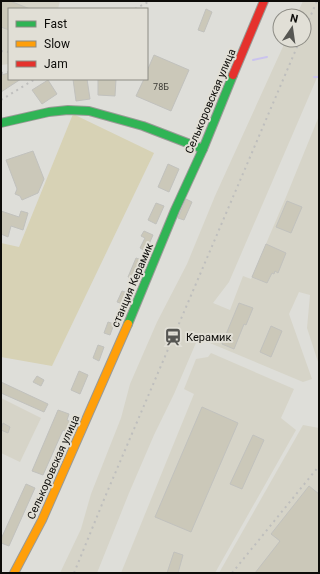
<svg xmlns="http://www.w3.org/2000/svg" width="320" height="574" font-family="Roboto,sans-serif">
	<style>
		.built { fill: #d6d4c8 }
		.green { fill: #d7d2b5 }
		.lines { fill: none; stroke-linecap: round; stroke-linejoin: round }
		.stream { stroke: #cac3ee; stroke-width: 2 }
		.building { fill: #cbc8b9; stroke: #c1c1bd }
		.fast-casing { stroke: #9a9a96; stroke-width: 10 }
		.slow-casing { stroke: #9a9a96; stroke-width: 10 }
		.jam-casing { stroke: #9a9a96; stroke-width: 10 }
		.fast { stroke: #30b455; stroke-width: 8 }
		.slow { stroke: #ff9f0a; stroke-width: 8 }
		.jam { stroke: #e5322d; stroke-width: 8 }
		.rail { stroke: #bebebd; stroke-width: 2; stroke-dasharray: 2 4; stroke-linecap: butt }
		.labels { text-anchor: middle; stroke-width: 4; stroke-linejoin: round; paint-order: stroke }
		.number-label { font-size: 9px; fill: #3c3b35 }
		.street-label { font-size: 11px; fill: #0d0c09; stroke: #e1dfd6 }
		.poi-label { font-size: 11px; fill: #0d0c09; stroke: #e1dfd6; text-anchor: start }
	</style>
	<rect width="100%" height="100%" fill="#deded9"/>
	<g class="built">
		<path d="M1,1H60L58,9H9V64L1,65Z"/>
		<path d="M303,1H319V73L229,282L213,303L230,310L243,276L251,279L286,197L319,116V365L307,328L310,295L299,292L289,314L312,379L303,382L198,338L174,394L154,435L129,493L97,573H60L81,529L91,494L121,418L130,384L157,322L187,264L215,196L286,40H304V16H296Z"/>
		<path d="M211,353L294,389L281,418L296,430L215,573H121L194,394L184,389L196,359L208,357Z"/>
		<path d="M1,398L41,418L20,462L1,453Z"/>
		<path d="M303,425L319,428V573H219Z"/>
	</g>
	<path class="green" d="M73,114L154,153L52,366L1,357V243L19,247Z"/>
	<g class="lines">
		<g class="stream">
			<path d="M253,60L267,57"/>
			<path d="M314,77H319"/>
		</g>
	</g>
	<g class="building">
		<path d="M1,1H10L30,9H9V30L1,27Z"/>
		<path d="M206,9L212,12L204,32L198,30Z"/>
		<path d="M154,55L189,70L171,111L136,96L144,79H147V71Z"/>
		<path d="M9,73V79H21L1,92V75Z"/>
		<path d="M73,79H87L90,99L76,101Z"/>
		<path d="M98,79H116L115,96L98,95Z"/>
		<path d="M48,80L57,94L42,104L32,90Z"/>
		<path d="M33,151L44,179L38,193L22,200L20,196L15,194L17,189L6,160Z"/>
		<path d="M168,164L179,169L169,192L158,187Z"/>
		<path d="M186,199L192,202L184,220L178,218Z"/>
		<path d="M287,201L302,207L291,233L276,227Z"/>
		<path d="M156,203L164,206L156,224L148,220Z"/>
		<path d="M1,211L19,217L21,211L28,213L23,230L11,226L8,237L1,234Z"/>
		<path d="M144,231L153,235L146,251L140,248L145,238L141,236Z"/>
		<path d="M266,244L286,253L278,273L275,271L274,274L272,273L267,283L252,277Z"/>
		<path d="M136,258L142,260L133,279L128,277Z"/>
		<path d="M122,291L128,293L123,304L117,302Z"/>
		<path d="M239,303L253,308L246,325L244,324L234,349L222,344Z"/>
		<path d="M108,322L114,324L110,335L104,333Z"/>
		<path d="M271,326L282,331L271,357L260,352Z"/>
		<path d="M98,345L104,347L99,361L93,358Z"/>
		<path d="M79,371L88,375L80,394L71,390Z"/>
		<path d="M37,376L44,380L41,386L33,382Z"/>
		<path d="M1,382L48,404L44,412L1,393Z"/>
		<path d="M202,407L238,423L191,532L155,517Z"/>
		<path d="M58,410L69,414L67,420L73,423L69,433L63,430L43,475L32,471Z"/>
		<path d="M3,423L10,427L8,433L1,430Z"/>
		<path d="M253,435L264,440L242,489L230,484Z"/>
		<path d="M26,484L35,488L9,546L1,543V539Z"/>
		<path d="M309,486L319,494V573H255L280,541L271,534Z"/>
		<path d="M174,552L183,555L178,573H167Z"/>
	</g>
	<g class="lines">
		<g class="fast-casing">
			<g id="fast">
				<path d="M1,123L49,112L68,110L89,111L143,126L203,149"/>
				<path d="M128,324L175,210L203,149L233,75"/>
			</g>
		</g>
		<g class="slow-casing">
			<path id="slow" d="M14,573L42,520L128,324"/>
		</g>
		<g class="jam-casing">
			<path id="jam" d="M233,75L264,1"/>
		</g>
		<use href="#fast" class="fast"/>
		<use href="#slow" class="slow"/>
		<use href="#jam" class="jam"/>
		<g class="rail">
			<path d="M135,9L150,1"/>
			<path d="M304,31L317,1"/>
			<path d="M1,51L9,52"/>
			<path d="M1,73L9,72"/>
			<path d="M1,100L35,79"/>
			<path d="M74,573L105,497L300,40"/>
			<path d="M232,573L319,466"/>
		</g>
	</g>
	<defs>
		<g id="station-bare" transform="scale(1.38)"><path d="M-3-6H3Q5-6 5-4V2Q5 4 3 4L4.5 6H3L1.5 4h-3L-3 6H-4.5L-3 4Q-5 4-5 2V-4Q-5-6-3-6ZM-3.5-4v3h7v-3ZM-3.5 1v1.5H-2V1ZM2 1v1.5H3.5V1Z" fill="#565652" stroke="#e1dfd6" stroke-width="2.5" paint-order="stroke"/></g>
	</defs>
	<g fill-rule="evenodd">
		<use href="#station-bare" x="173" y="337"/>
	</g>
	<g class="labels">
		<g class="number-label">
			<text x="161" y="90">78Б</text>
		</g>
		<g class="street-label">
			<text transform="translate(210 101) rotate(-67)" y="4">Селькоровская улица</text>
			<text transform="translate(132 285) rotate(-67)" y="4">станция Керамик</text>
			<text transform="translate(53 467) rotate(-66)" y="4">Селькоровская улица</text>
		</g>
		<g class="poi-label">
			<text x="186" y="341">Керамик</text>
		</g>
	</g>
	<rect width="320" height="574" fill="none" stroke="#0d0c09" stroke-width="4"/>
	<rect x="8" y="8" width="140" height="72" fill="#e1dfd6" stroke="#8c8b84"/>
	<rect x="16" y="21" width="20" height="6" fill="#30b455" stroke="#8c8b84"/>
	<text x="44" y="28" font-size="12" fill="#0d0c09">Fast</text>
	<rect x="16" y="41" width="20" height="6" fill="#ff9f0a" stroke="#8c8b84"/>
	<text x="44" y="48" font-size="12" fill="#0d0c09">Slow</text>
	<rect x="16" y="61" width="20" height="6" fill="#e5322d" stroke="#8c8b84"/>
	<text x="44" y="68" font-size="12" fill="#0d0c09">Jam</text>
	<g transform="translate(292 28) rotate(13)"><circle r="19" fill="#e1dfd6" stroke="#8c8b84"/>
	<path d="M0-3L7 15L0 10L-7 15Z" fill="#565652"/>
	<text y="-6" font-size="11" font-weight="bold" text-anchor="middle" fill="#0d0c09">N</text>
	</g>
</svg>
